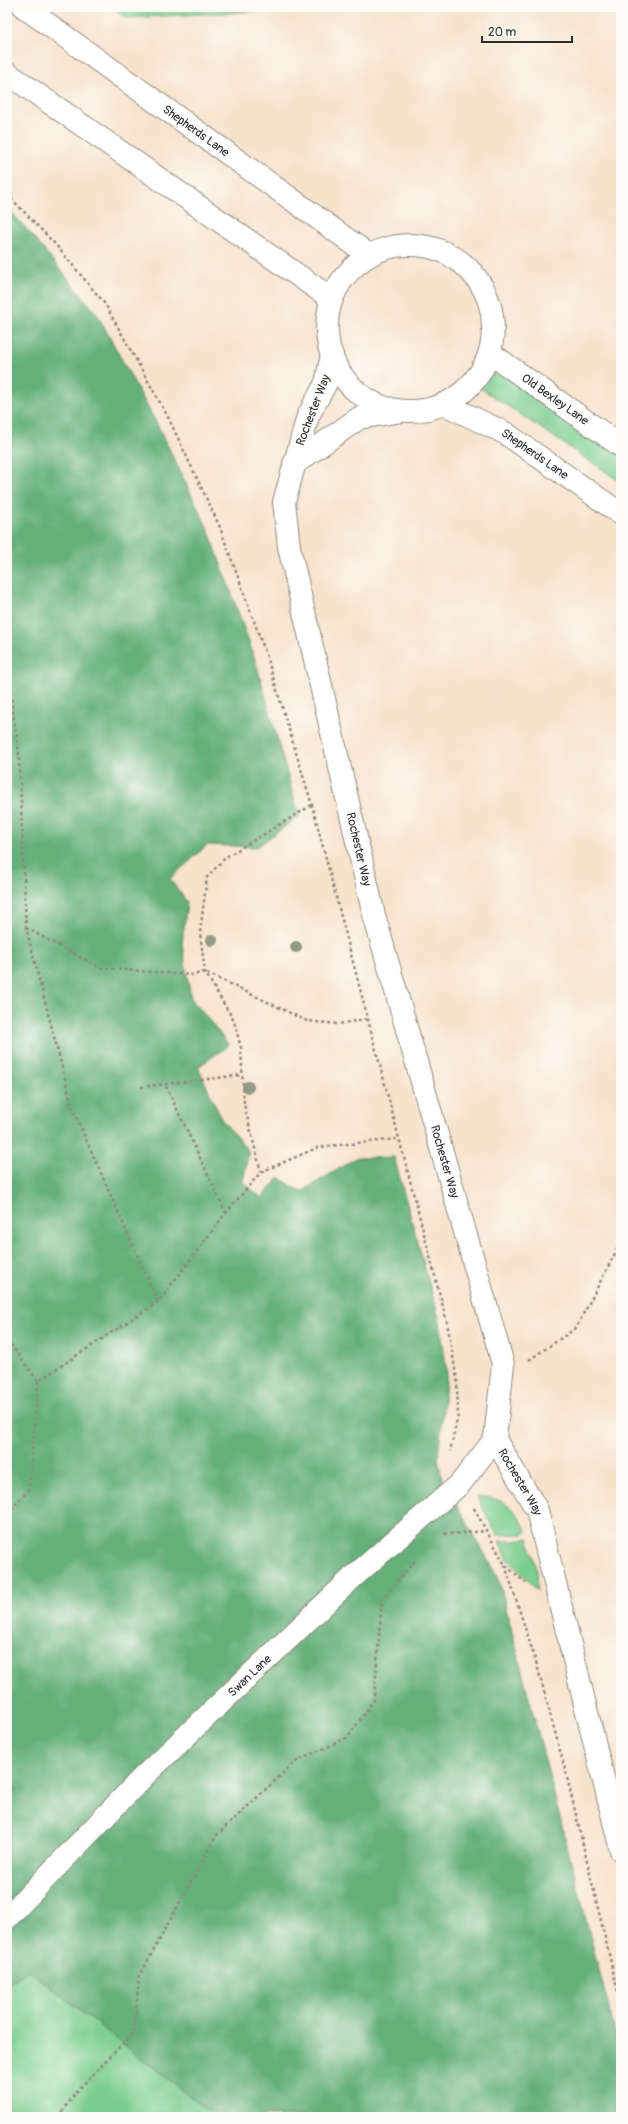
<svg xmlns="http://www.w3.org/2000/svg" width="628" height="2124" font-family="Pangolin,sans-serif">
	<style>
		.green { fill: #7ccd8e; stroke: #547c5c }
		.forest { fill: #65b079; stroke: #486e52 }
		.building { fill: #dfaccf }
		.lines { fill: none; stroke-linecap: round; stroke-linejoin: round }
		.minor-casing { stroke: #91877c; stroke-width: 24 }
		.major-casing { stroke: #91877c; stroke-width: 24 }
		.path { stroke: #91877c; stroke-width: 2.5; stroke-dasharray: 3 3; stroke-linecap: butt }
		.minor { stroke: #fff; stroke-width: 22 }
		.major { stroke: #fff; stroke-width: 22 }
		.tree { fill: #949984 }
		.labels { text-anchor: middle; stroke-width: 4; stroke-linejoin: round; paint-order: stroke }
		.street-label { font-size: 12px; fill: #2b2b2b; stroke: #fdfcf7 }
	</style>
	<rect width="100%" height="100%" fill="#fdfcf7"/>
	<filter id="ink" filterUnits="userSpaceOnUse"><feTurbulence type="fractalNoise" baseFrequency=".025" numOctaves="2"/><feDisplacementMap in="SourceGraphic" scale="8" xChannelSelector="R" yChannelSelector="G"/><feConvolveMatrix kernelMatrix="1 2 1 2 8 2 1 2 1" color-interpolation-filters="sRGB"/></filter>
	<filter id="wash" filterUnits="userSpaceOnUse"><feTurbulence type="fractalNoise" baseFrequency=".012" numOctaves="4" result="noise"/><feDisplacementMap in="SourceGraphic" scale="16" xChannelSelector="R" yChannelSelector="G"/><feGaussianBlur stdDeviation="0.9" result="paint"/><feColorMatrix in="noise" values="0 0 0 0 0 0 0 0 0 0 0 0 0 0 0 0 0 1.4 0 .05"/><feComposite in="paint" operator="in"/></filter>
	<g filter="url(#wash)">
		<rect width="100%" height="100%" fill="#f7e3cc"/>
		<g class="green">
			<path d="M111,7H343L126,18Z"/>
			<path d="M494,359L621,451V482L476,385Z"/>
			<path d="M477,1497C503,1496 517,1509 527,1532L523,1534L497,1535Z"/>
			<path d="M528,1538L537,1571L538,1591L508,1560L499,1541H515Z"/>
			<path d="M29,1970L206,2109L235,2117H7V1984Z"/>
		</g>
		<path class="forest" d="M7,208L25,227L97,314L158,426L209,531L255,659L299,816L257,847L207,845L170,879L187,902L182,944L191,998L229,1045L198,1067L222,1120L249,1151L243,1182L262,1198L279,1177L301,1192L356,1158L394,1157L440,1322L447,1373L438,1458L442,1479L498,1577L621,2055V2117H235L206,2109L29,1970L7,1984Z"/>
		<g id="blocks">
			<path class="building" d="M7,1783L13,1789L7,1795Z"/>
		</g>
	</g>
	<g filter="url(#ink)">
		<use href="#blocks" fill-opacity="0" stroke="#91877c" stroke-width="1"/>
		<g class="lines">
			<g class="minor-casing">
				<g id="minor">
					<path id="s1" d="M332,355L326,383L308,416L284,502L289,547L374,915L503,1364L495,1439L537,1510L621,1850"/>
					<path d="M294,464L359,418L402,411"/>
					<path id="s2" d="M7,1918L142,1778L352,1578L460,1484L495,1439"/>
				</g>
			</g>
			<g class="major-casing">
				<g id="major">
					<path id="s3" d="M24,7L369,255"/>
					<path d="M7,73L332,299"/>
					<circle cx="410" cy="328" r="83"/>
					<path id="s4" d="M490,353L621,446"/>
					<path id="s5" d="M444,404L505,433L621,514"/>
				</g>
			</g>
			<g class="path">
				<path d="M7,194L55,244L105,304L168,417L219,525L266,654L312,805L447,1322L457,1380L458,1415L450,1451"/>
				<path d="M7,669L19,754L26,928L73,1110L158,1302"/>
				<path d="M26,928L101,968L192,975L205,972L307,1021L338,1024L367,1019"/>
				<path d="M166,1086L226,1213"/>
				<path d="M141,1087L242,1075"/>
				<path d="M261,1172L319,1147L398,1139"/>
				<path d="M7,1340L38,1381"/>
				<path d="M529,1360L576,1328L621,1242"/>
				<path d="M474,1508L505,1565L526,1583"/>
				<path d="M7,1513L29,1490L38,1381L158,1302L226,1213L261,1172L244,1104L241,1048L234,1021L205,972L200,933L207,877L226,857L312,805"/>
				<path d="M444,1534L487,1531"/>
				<path d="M505,1565L537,1665L566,1773L621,2005"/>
				<path d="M59,2117L77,2091L134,2032L139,1977L216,1836L295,1762L348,1737L374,1700L382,1599L415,1561"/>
			</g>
			<use href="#minor" class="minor"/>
			<use href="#major" class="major"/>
		</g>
		<g class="tree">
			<circle cx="212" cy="940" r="6"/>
			<circle cx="296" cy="947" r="6"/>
			<circle cx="248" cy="1087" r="6"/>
		</g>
	</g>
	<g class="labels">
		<g class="street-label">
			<text dy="4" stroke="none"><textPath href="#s3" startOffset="212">Shepherds Lane</textPath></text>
			<text dy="4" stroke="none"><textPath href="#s4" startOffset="80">Old Bexley Lane</textPath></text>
			<text transform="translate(313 410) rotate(-69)" y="4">Rochester Way</text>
			<text dy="4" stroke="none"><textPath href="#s5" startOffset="104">Shepherds Lane</textPath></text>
			<text dy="4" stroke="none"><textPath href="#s1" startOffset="511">Rochester Way</textPath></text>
			<text dy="4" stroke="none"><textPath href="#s1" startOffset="835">Rochester Way</textPath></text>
			<text dy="4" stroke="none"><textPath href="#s1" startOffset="1171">Rochester Way</textPath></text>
			<text dy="4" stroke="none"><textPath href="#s2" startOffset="343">Swan Lane</textPath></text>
		</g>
	</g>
	<rect width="628" height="2124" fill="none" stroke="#fdfcf7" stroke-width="24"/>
	<path d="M482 36v6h90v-6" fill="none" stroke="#2b2b2b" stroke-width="2"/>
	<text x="488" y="36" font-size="12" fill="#2b2b2b" stroke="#fdfcf7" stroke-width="3" paint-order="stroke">20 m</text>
</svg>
